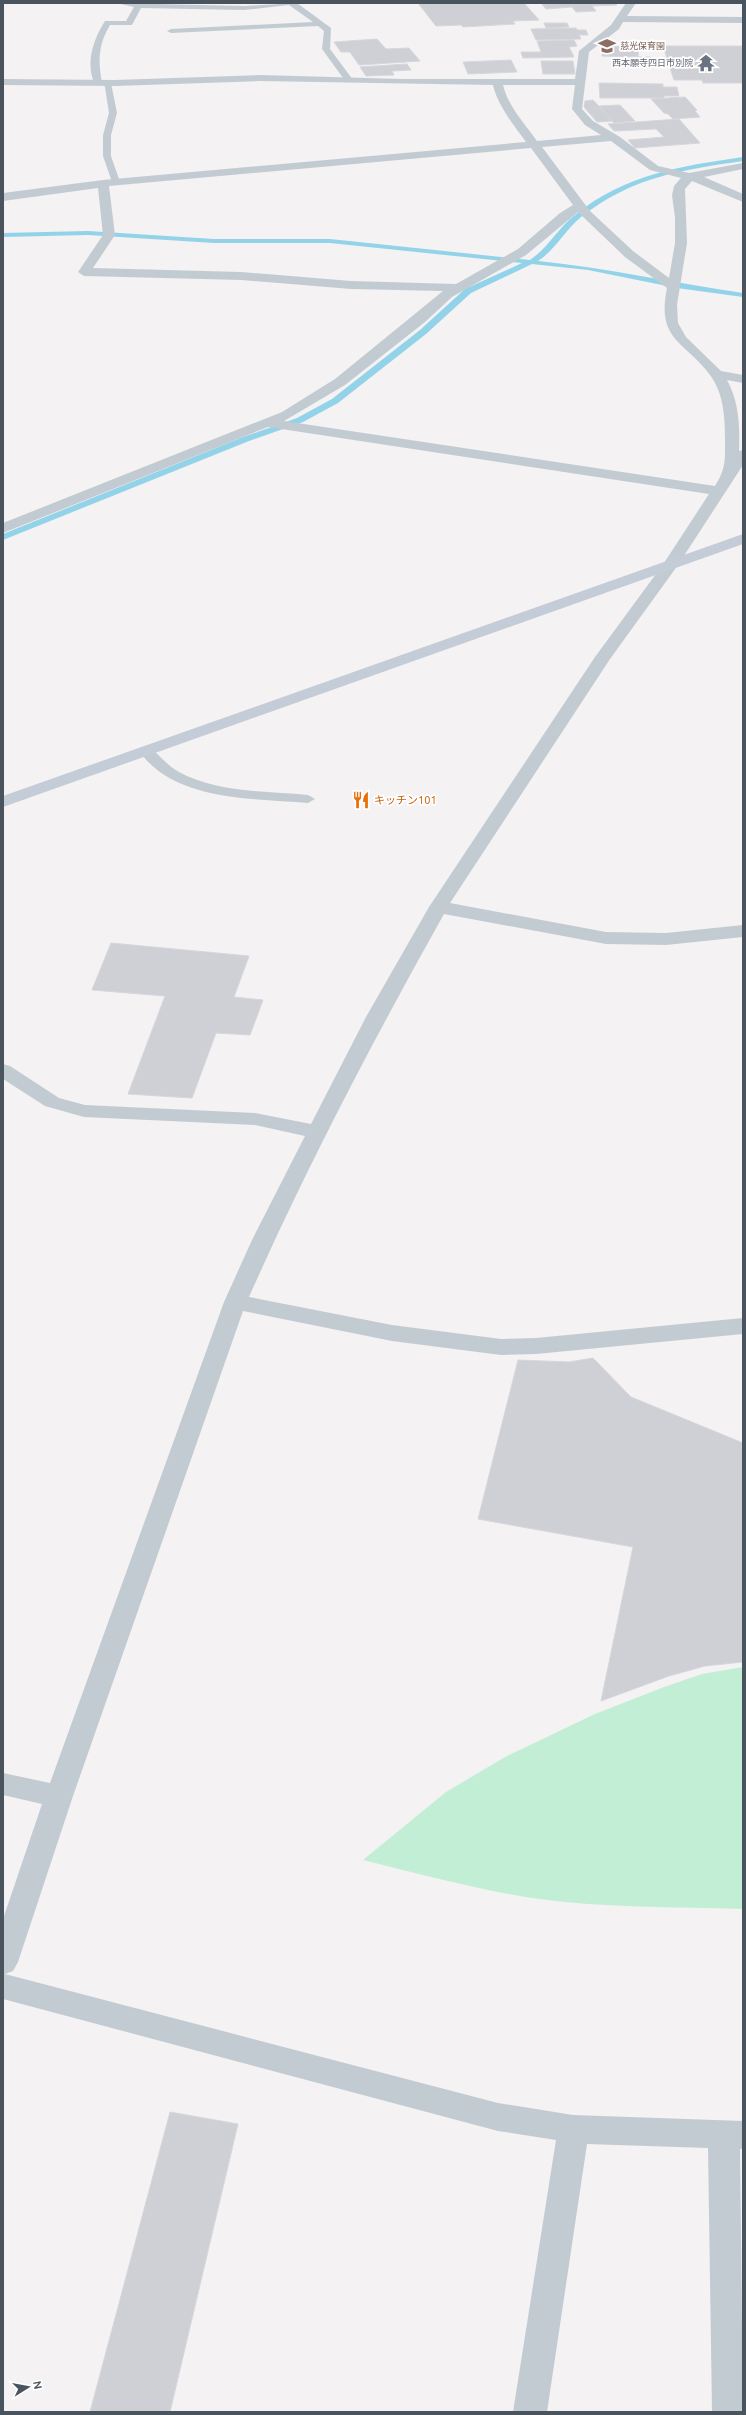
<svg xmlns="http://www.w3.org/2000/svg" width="746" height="2415" font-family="Ubuntu,'Noto Sans JP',sans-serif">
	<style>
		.green { fill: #c3eed6 }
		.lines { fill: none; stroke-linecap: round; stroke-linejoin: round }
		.stream { fill: #92d3e9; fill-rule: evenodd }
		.building { fill: #cfd0d5; stroke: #d6d7dc }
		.lane { fill: #c3cbd2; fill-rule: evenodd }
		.street { fill: #c3cbd2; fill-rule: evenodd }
		.secondary { fill: #c3ccd7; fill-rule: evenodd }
		.labels { text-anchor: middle; stroke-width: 3.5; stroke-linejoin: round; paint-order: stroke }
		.far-education-label { font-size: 9px; fill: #785e54; stroke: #fff; text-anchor: start }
		.far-worship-label { font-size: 9px; fill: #5b616d; stroke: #fff; text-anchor: end }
		.food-label { font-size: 11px; fill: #c56008; stroke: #fff; text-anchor: start }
	</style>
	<rect width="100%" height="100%" fill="#f4f2f2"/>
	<path class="green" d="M743,1667V1909C673,1907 601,1908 532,1898C475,1889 419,1874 363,1860L446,1792L505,1757L595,1714L664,1687L702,1674Z"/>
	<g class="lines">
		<path class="stream" d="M743,157V161C681,170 632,177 581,217C565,230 556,249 538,261C607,268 674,283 743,293V297L677,288L588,270L532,264L471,293L426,334L338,403L303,422L249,441L3,540V534L243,437L297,418L332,399L420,330L465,289L522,263L330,243H214L88,235L3,237V233L88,231L214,239H330L530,260C548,248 558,228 575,215C625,174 682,166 743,157Z"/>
	</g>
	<g class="building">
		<path d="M418,3H524L539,20L513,21L515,24L463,27L461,25L436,26Z"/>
		<path d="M541,3H615L617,5L592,6L596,11L576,12L572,7L546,9Z"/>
		<path d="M544,23H567L569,27L546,28Z"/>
		<path d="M576,28L577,30H586L588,35H579L581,39L536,40L531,29Z"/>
		<path d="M377,39L386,49L409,48L420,61L359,65L350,52H341L334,42Z"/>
		<path d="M574,40L577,46L569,47L574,57L523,58L521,52H541L537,41Z"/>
		<path d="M603,46L639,47L638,57L602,56Z"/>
		<path d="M663,46H743V83H703L702,80H674Z"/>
		<path d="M634,57H650L657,62L653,66H638L628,62Z"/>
		<path d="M511,60L517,72L468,74L463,62Z"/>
		<path d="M541,61H573L575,74H543Z"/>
		<path d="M407,64L411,70L392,71L394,75L366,76L360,67Z"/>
		<path d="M599,83L663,84V87H677L679,96H664V98H600Z"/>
		<path d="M685,97L697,110L695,111L700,117L673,119L668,114L664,113L651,99Z"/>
		<path d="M593,100L613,121L597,122L584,107L585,101Z"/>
		<path d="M620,105L635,121L614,123L599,106Z"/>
		<path d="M679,119L700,143L635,148L628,140L664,137L656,129L614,131L608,124Z"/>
		<path d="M111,943L249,956L234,997L263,1000L250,1035L216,1033L192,1098L128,1094L165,996L92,990Z"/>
		<path d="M593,1358L631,1397L743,1443V1662L705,1666L669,1676L601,1701L633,1547L478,1519L518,1360L569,1362Z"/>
		<path d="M170,2112L238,2124L170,2412H90Z"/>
	</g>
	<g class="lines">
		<g class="lane">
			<path d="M116,3L244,6L297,3L331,28L330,49L353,80L346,82L322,49L324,31L318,26L171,33L167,31L171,29L313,22L289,5L244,10L141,8L132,25H110C98,45 98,61 102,83L95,85C85,63 93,40 105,21H126L134,7Z"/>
			<path d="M104,81L111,83L117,113L111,135V156L120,182L116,185L112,182L103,156V135L109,113Z"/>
			<path d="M146,747L151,748C160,756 168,766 179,772C218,793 265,791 308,795L315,799L308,803C254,798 175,802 139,751Z"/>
		</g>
		<path class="street" d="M626,3H636L627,16L743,17V23L623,22L619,29L589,52L582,109L593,121L620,137L658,166L689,173L743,163V169L704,177L743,194V202L692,181L685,189L687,243L677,305L678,323L686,337L721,371L743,375V383L727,380C739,402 740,426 739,451L743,450V465L678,565L610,659L450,903L606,932L666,933L743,925V937L666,945L606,944L444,914C374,1039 307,1166 249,1297L392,1325L501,1339L536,1338L743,1318V1334L536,1354L501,1355L392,1341L243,1311L73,1796L18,1962L13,1971L5,1974L498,2103L573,2115L743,2121V2149H740L743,2412H712L708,2148L587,2144L547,2412H513L556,2140L498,2131L3,1999V1919L42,1804L3,1795V1773L50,1783L224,1302L252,1240L305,1136L255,1125L84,1117L45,1106L3,1079V1064L10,1066L59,1098L85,1105L255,1113L311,1124L366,1017L429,907L595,657L664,563L709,494L268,427L3,533V523L282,412L335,379L443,291L351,289L241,280L84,276L78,272L103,235L98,188L3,201V193L103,180L526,142C513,124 498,106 493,85L260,81L115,86L3,85V79L115,80L260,75L402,79H575L579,51L611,25ZM503,85H575L572,109L585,125L601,135L537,141C524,123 508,106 503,85ZM611,141L650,170L681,178L674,186L672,195L675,218V243L669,278L633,251L590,211L542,147ZM531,148L573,205L560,213L518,249L456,284L351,281L241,272L93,268L115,235L109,186ZM578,212L625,257L667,288C656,341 685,341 710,375C724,394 725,418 725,440C725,460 726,469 715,486L284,421L345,385L425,322L452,297L526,255Z"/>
		<path class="secondary" d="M743,534V544L3,807V796Z"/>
	</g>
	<defs>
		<g id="school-bare" transform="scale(1.38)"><path d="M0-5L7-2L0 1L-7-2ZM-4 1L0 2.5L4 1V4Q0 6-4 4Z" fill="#8d6e63" stroke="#fff" stroke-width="2.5" paint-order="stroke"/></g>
		<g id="temple-bare" transform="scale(1.38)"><path d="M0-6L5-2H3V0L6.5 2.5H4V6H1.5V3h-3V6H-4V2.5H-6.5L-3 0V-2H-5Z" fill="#6b7280" stroke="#fff" stroke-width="2.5" paint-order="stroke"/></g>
		<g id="restaurant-bare" transform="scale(1.38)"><path d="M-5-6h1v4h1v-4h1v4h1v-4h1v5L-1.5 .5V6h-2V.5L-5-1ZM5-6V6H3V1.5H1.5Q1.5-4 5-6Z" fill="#e8710a" stroke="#fff" stroke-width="2.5" paint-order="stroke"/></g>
	</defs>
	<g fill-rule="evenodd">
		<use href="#school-bare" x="607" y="46"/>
		<use href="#temple-bare" x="706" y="63"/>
		<use href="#restaurant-bare" x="361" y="800"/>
	</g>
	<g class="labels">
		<g class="far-education-label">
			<text x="620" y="49">慈光保育園</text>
		</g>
		<g class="far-worship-label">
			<text x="693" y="66">西本願寺四日市別院</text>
		</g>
		<g class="food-label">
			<text x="374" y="804">キッチン101</text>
		</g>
	</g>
	<rect width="746" height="2415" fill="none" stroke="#4a545e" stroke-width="8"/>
	<g transform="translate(28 2387) rotate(79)" stroke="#ffffff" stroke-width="3" paint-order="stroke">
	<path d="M0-3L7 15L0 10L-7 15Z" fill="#4a545e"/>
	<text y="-6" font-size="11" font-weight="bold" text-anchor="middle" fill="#4a545e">N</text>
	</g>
</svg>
